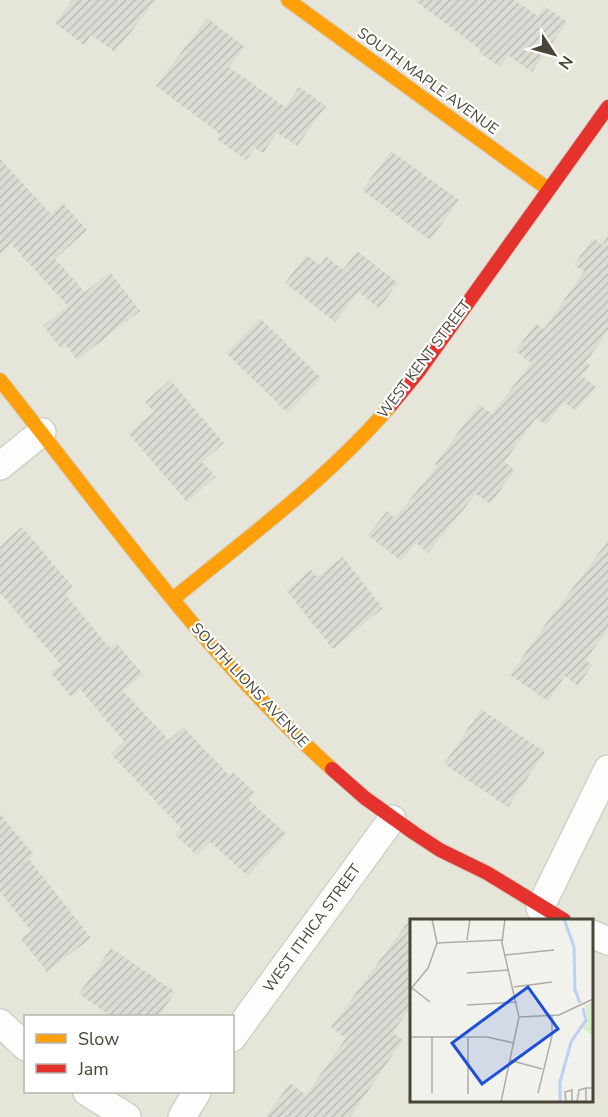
<svg xmlns="http://www.w3.org/2000/svg" width="608" height="1117" font-family="'Nunito Sans',sans-serif">
	<style>
		.residential { fill: #e6e5d9; fill-rule: evenodd }
		.building { fill: url(#building-hatch) }
		.lines { fill: none; stroke-linecap: round; stroke-linejoin: round }
		.street-casing { stroke: #d0d0c9; stroke-width: 30 }
		.slow-casing { stroke: #d2d1c3; stroke-width: 16 }
		.jam-casing { stroke: #d2d1c3; stroke-width: 16 }
		.street { stroke: #fdfdfc; stroke-width: 27 }
		.slow { stroke: #ff9f0a; stroke-width: 14 }
		.jam { stroke: #e5322d; stroke-width: 14 }
		.labels { text-anchor: middle; stroke-width: 4.5; stroke-linejoin: round; paint-order: stroke }
		.street-label { font-size: 15px; fill: #494637; stroke: #fff }
		.inset-river { fill: none; stroke: #bbd0f2; stroke-width: 3 }
		.inset-road { fill: none; stroke: #aeada4; stroke-width: 1.5 }
		.view { fill: #1d4ed8; fill-opacity: 0.15; stroke: #1d4ed8; stroke-width: 3 }
		.inset-edge { fill: none; stroke: #494637; stroke-width: 3 }
	</style>
	<defs>
		<pattern id="building-hatch" width="6" height="6" patternUnits="userSpaceOnUse" patternTransform="scale(1.5)"><rect width="6" height="6" fill="#dcdbd4"/><path d="M-1 1l2-2M0 6l6-6M5 7l2-2" fill="none" stroke="#bebdb7"/></pattern>
	</defs>
	<rect width="100%" height="100%" fill="#f2f2ec"/>
	<path class="residential" d="M0,0H608V1117H0ZM412,920H592V1100H412ZM26,1016H232V1092H26Z"/>
	<g class="building">
		<path d="M72,0H156L115,52L91,35L84,45L55,23Z"/>
		<path d="M414,0H514L538,16L544,6L567,22L532,72L508,55L500,67L479,52L481,50Z"/>
		<path d="M207,18L245,47L229,67L285,107L299,87L326,106L297,146L277,133L263,153L255,148L246,160L217,139L220,134L156,86Z"/>
		<path d="M391,151L459,200L430,240L362,190Z"/>
		<path d="M0,159L51,214L63,203L87,230L55,259L85,292L110,272L140,311L77,360L65,344L61,348L43,326L68,306L11,244L0,254Z"/>
		<path d="M608,236V331L586,362L590,365L582,376L596,387L576,411L564,402L546,425L536,418L504,462L515,470L490,504L476,494L428,553L416,543L401,561L368,535L387,511L395,518L437,466L435,464L479,404L492,414L531,363L515,351L536,324L544,329L584,271L574,265L593,238L602,245Z"/>
		<path d="M357,251L398,283L379,308L358,292L335,322L285,283L306,255L320,265L326,256L343,270Z"/>
		<path d="M260,318L321,378L288,413L226,353Z"/>
		<path d="M170,380L224,443L202,462L216,477L187,502L128,433L154,412L145,402Z"/>
		<path d="M22,527L73,587L65,594L110,648L116,643L143,674L123,691L169,740L183,727L230,776L233,772L255,793L249,800L286,834L248,876L210,842L197,855L175,835L181,828L111,754L124,741L80,689L71,697L51,673L61,665L0,593V546Z"/>
		<path d="M608,541V630L585,660L592,665L578,686L565,676L548,701L510,675L545,625Z"/>
		<path d="M343,557L383,608L333,649L286,590L311,570L317,577Z"/>
		<path d="M481,709L545,752L508,807L444,764Z"/>
		<path d="M0,814L34,855L29,859L91,938L47,972L21,939L31,931L0,892Z"/>
		<path d="M411,918V1007L393,1032L403,1040L350,1117H266L290,1083L306,1095L346,1038L331,1027Z"/>
		<path d="M111,948L175,992L158,1017H112L79,994Z"/>
	</g>
	<g class="lines">
		<g class="street-casing">
			<g id="street">
				<path d="M0,466L42,432"/>
				<path d="M540,908L608,769"/>
				<path d="M592,934L608,941"/>
				<path d="M0,1023L26,1047"/>
				<path d="M232,1038L392,819"/>
				<path d="M87,1092L127,1117"/>
				<path d="M182,1117L197,1092"/>
			</g>
		</g>
		<g class="slow-casing">
			<g id="slow">
				<path d="M288,0L548,189"/>
				<path d="M0,380C106,513 205,655 332,769"/>
				<path d="M173,599C248,537 328,479 391,405"/>
			</g>
		</g>
		<g class="jam-casing">
			<g id="jam">
				<path d="M391,405L419,371L608,107"/>
				<path d="M332,769L365,798L414,833L440,850L487,873L564,920"/>
			</g>
		</g>
		<use href="#street" class="street"/>
		<use href="#slow" class="slow"/>
		<use href="#jam" class="jam"/>
	</g>
	<g class="labels">
		<g class="street-label">
			<text transform="translate(428 81) rotate(36)" y="5">SOUTH MAPLE AVENUE</text>
			<text transform="translate(424 359) rotate(-53)" y="5">WEST KENT STREET</text>
			<text transform="translate(250 685) rotate(47)" y="5">SOUTH LIONS AVENUE</text>
			<text transform="translate(312 928) rotate(-54)" y="5">WEST ITHICA STREET</text>
		</g>
	</g>
	<g transform="translate(410 919)">
		<rect width="183" height="183" fill="#f2f2ec"/>
		<path d="M183,82V117L172,109L178,99L175,87Z" fill="#d9eecb"/>
		<path class="inset-river" d="M154,0L164,28L165,71L170,84M150,183V163L161,123L176,101L173,89"/>
		<path class="inset-road" d="M22,0L27,24M57,21L60,0M27,24L92,21M95,36L144,31M57,54L99,51M104,68L142,63M2,69L20,83M0,71L18,49L27,24M57,86L107,83M109,98L149,96L183,80M0,118H77L104,124M58,119V175M99,141L132,150M22,174V119M128,174L142,117V97M91,183L109,98L92,24L95,0M156,183L155,173L162,171V183M167,183L169,171L176,169M176,183V169H183"/>
		<path class="view" d="M118,68L148,110L72,165L42,124Z"/>
		<rect width="183" height="183" class="inset-edge"/>
	</g>
	<rect x="24" y="1015" width="210" height="78" fill="#ffffff" stroke="#b6b5af" stroke-width="1.5"/>
	<rect x="36" y="1034" width="30" height="9" fill="#ff9f0a" stroke="#b6b5af" stroke-width="1.5"/>
	<text x="78" y="1045" font-size="18" fill="#494637">Slow</text>
	<rect x="36" y="1064" width="30" height="9" fill="#e5322d" stroke="#b6b5af" stroke-width="1.5"/>
	<text x="78" y="1075" font-size="18" fill="#494637">Jam</text>
	<g transform="translate(554 54) rotate(126)" stroke="#ffffff" stroke-width="4.5" paint-order="stroke">
	<path d="M0-4.5L10 22L0 15L-10 22Z" fill="#494637"/>
	<text y="-9" font-size="16" font-weight="bold" text-anchor="middle" fill="#494637">N</text>
	</g>
</svg>
